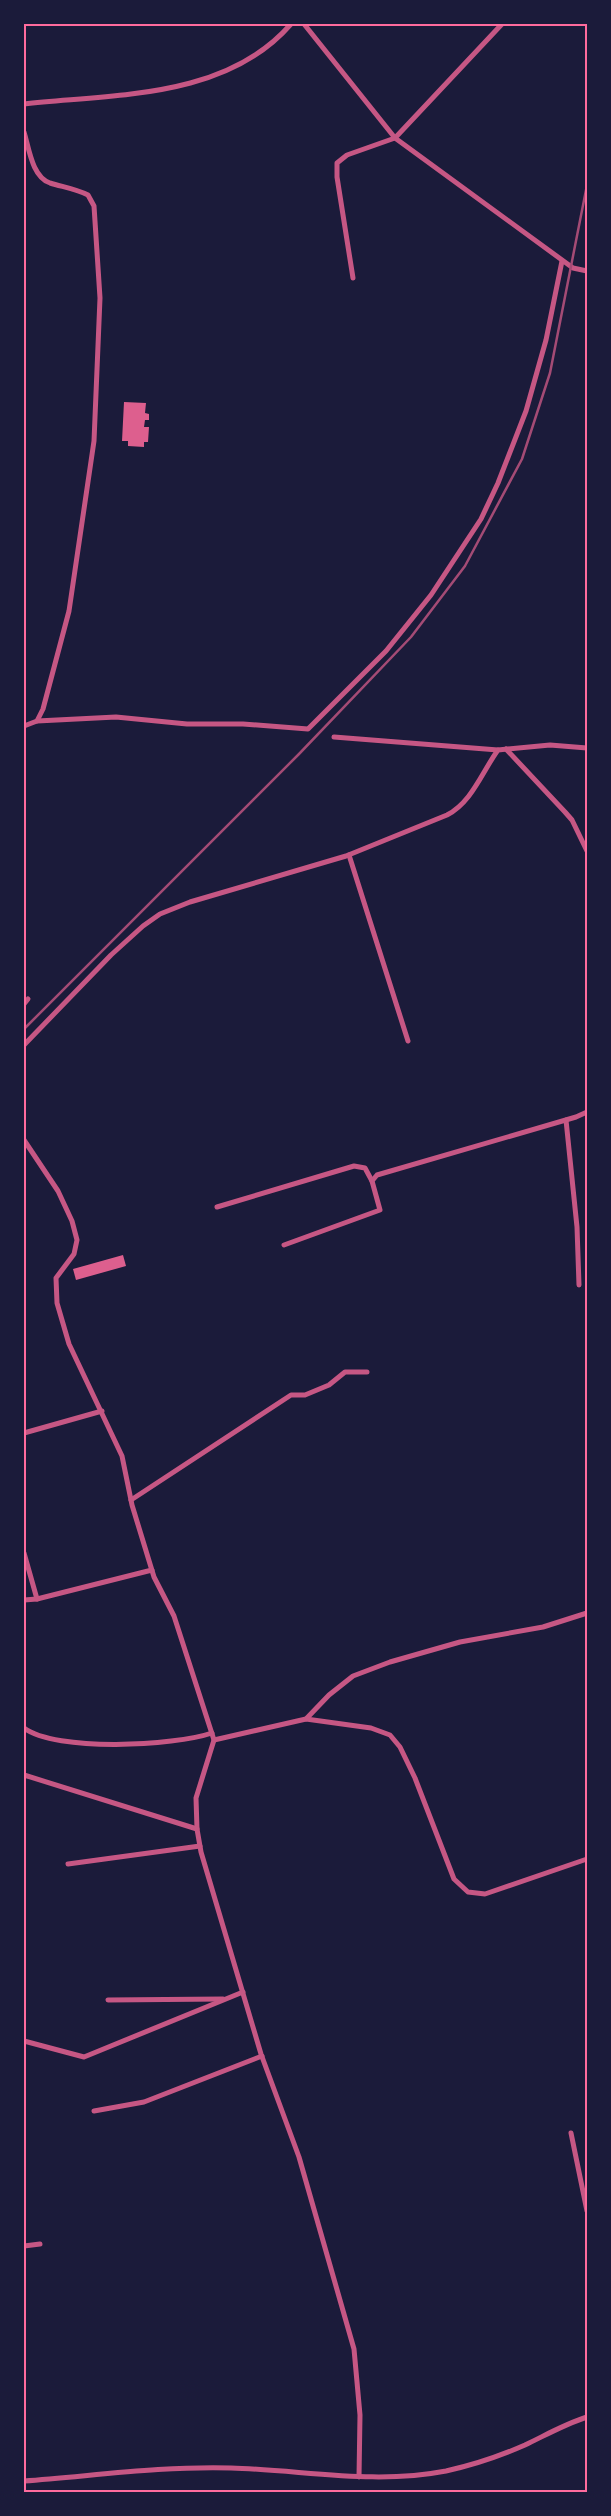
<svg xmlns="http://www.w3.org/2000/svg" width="611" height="2516" font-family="'PT Sans Narrow',sans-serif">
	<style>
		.building { fill: #dd5f8e }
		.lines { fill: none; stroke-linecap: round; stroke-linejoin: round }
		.minor { stroke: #c65784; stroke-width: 5 }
		.rail { stroke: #a44b75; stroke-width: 2.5 }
		.neatline { fill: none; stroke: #ff6b9d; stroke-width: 2 }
	</style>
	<rect width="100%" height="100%" fill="#1b1b3a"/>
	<g class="building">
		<path d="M124,402L146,403L145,413L149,414V420H145L144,427H149L148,442H144V447L128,446V441H122Z"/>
		<path d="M123,1255L126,1266L76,1280L73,1269Z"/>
	</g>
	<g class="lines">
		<g class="minor">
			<path d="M304,24L395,138L573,268L587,271"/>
			<path d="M24,104C115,94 226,99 291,24"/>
			<path d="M24,132C29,148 32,177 50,183C63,187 76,189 88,195L94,206L100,298L94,441L69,611L43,709L37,721"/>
			<path d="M353,278L337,177V163L347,155L395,138L502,24"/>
			<path d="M24,726L37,721L116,717L187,724H243L308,729L386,651L431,595L481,519L498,483L526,411L546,340L562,261"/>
			<path d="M334,737L498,750"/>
			<path d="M506,749L565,812L572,820L587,851"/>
			<path d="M349,855L408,1041"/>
			<path d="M24,1004L28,999"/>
			<path d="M24,1045L111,955L143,926L160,914L190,902L346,856L447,815C472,802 482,772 498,750L550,745L587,748"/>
			<path d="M566,1120L577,1227L579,1285"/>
			<path d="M24,1140L58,1191L72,1221L77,1240L74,1254L56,1278L57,1303L69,1344L122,1456L132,1505L154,1577L174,1616L214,1740L196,1798L197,1829L201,1852L261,2054L299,2157L354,2349L360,2415L359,2477"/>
			<path d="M217,1207L354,1166L365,1168L372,1181"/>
			<path d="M284,1245L380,1210L372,1181L377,1175L576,1117L587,1112"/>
			<path d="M24,1433L102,1411"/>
			<path d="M131,1500L291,1395H305L329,1385L345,1372H367"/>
			<path d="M24,1553L37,1599"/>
			<path d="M24,1600L37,1599L152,1570"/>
			<path d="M306,1719L371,1728L390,1735L400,1747L415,1778L454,1879L468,1892L485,1894L587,1859"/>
			<path d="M24,1728C56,1752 174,1746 212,1733"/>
			<path d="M214,1740L306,1719L329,1695L353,1676L390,1662L460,1642L543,1627L587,1613"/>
			<path d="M24,1775L197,1829"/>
			<path d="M68,1864L200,1846"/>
			<path d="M108,2000L223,1999"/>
			<path d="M24,2041L84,2057L243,1992"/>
			<path d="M94,2111L144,2102L262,2056"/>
			<path d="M571,2133L587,2211"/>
			<path d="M24,2246L40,2244"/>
			<path d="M24,2481C93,2476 162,2466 231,2468C304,2470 374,2485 446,2471C473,2465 500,2456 525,2445C546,2435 565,2424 587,2417"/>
		</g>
		<path class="rail" d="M24,1029L299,754L411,637L465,566L522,459L550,373L587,185"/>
	</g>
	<rect width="611" height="2516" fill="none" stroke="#1b1b3a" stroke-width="50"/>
	<rect x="25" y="25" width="561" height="2466" class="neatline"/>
</svg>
